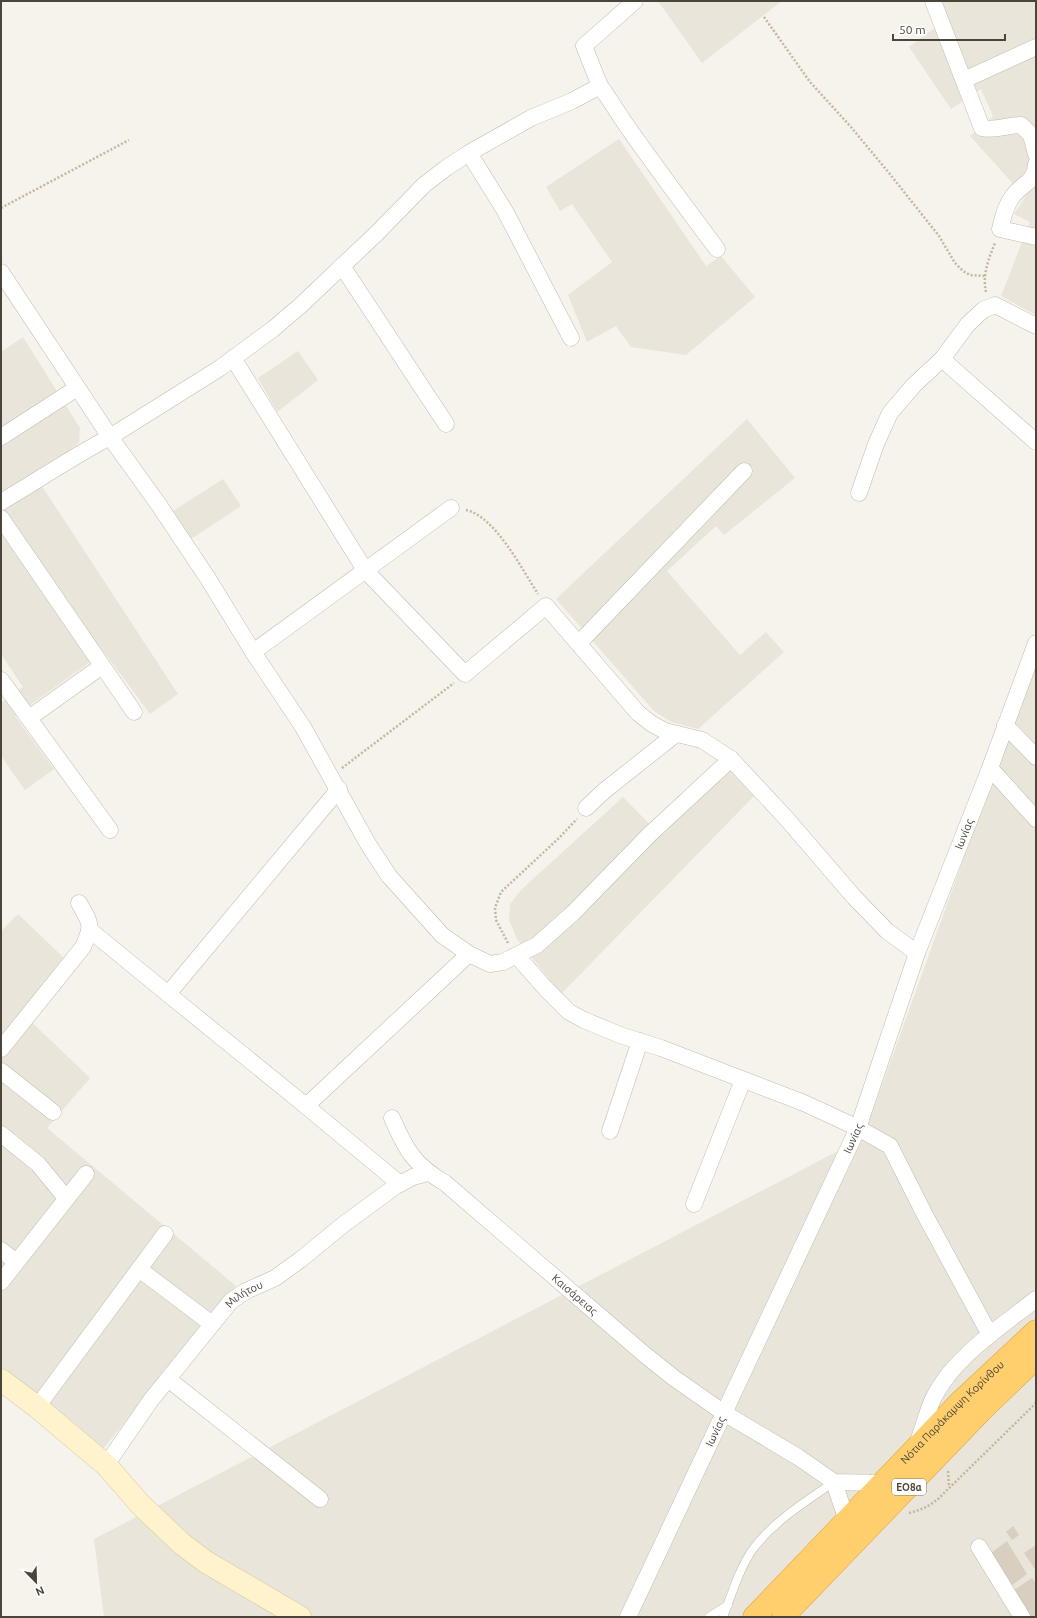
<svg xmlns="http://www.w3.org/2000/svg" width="1037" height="1618" font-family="Ubuntu,sans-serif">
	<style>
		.residential { fill: #eae5da }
		.building { fill: #d8cfc1 }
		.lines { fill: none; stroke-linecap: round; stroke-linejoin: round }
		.lane-casing { stroke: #c2bbae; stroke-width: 9 }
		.street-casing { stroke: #c2bbae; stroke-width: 17 }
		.secondary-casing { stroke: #d6c79b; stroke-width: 23 }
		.highway-casing { stroke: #e0a43c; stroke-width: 23 }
		.path { stroke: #c4b79f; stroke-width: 2.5; stroke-dasharray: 2 2; stroke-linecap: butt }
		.lane { stroke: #fff; stroke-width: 8 }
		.street { stroke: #fff; stroke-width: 16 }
		.secondary { stroke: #fff3cd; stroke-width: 22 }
		.highway { stroke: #ffcf6e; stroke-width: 22 }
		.labels { text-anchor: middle; stroke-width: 3; stroke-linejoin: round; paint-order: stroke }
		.shield { fill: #fff; stroke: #817c74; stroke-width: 1 }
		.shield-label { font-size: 10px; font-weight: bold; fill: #4b4439 }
		.street-label { font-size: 11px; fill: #4b4439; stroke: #fff }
	</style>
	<rect width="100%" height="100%" fill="#f6f3ec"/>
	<g class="residential">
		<path d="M658,1H782L702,63Z"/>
		<path d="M940,1H1036V315L1001,296L1030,222L1014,214L1025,197L970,136L993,116L981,89L951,109L909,47L947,19Z"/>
		<path d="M619,139L706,266L721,256L755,297L686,355L631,347L616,326L587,342L568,295L612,262L572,204L560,211L546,187Z"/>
		<path d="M23,337L80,428L79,443L60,458L34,474L178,694L150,714L104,652L15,716L54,769L25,790L1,756V703L23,687L1,654V447L9,442L1,430V352Z"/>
		<path d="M298,351L318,380L277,412L258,378Z"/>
		<path d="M747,419L795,478L724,535L716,526L667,571L740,655L766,632L784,652L698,729L671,722L654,711L556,599Z"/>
		<path d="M223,479L241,506L191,539L173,511Z"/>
		<path d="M1036,657V1617H104L94,1539L863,1138Z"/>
		<path d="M731,771L754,796L561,994L517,939L509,920L510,904L521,890L623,797L660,835Z"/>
		<path d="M18,914L65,959L22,1013L90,1078L47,1128L236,1286L99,1454L1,1372V931Z"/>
	</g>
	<g class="building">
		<path d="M1013,1526L1019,1535L1012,1540L1006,1532Z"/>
		<path d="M1007,1541L1027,1574L1011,1586L991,1553Z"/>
		<path d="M1036,1545V1571L1024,1553Z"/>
		<path d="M1032,1578L1036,1584V1617H1030L1014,1590Z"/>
	</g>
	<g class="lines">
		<g class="lane-casing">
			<g id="lane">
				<path d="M709,1617L728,1605"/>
				<path d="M723,1617C731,1596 740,1567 753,1549C774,1521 805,1502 834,1482"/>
			</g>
		</g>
		<g class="street-casing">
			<g id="street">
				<path d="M635,1L584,46L600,86L572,101L531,118L469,153L446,168L424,185L377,233L300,306L273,329L220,368L110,437L159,505L207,577L253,652L303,727L368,844L389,876L442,935L469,954L490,964L503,962L537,945L573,913L649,835L731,759"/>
				<path d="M933,1L982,128C995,131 1008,125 1021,125L1031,135L1036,154"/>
				<path d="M964,80L1036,47"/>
				<path d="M600,86C611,101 619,115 629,129C658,170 687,209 717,249"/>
				<path d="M469,153L505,211L571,338"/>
				<path d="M1036,164C1035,183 1022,183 1013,196C1005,206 1003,218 1000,229L1036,237"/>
				<path d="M342,266L446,424"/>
				<path d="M1,272L110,437C72,457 37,481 1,502"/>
				<path d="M233,358L365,570L465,674L546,606L638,713L652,724L665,731L702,740L731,759L786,818L854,897L887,931L917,953"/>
				<path d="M942,359L1036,442"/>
				<path d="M1,437L77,388"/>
				<path d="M859,493L876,444L890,413L914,385L942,359L968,324L983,310L995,305L1036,326"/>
				<path d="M1,518L134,712"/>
				<path d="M579,643L744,471"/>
				<path d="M253,652L451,508"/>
				<path d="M1,680L110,830"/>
				<path d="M29,718L102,666"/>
				<path d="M1005,725L1036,757"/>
				<path d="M990,768L1036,819"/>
				<path d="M339,789L168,994L306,1106L469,954"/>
				<path d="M586,808L604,791L676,734"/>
				<path d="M91,931L168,994"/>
				<path d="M517,956L546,989L569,1012L584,1020L620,1035L661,1048L804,1103L858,1128L890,1146L926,1217L990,1335"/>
				<path d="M1,1049L83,947C93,925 91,924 79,903"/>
				<path d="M1,1071L53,1112"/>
				<path d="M306,1106L400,1184"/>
				<path id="s1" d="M392,1118C406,1150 414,1165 445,1183L644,1354L674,1378L724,1413L798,1457L834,1482L883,1483"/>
				<path d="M610,1131L640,1041"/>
				<path d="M1,1134L38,1164L66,1198"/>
				<path d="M694,1204L743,1080"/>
				<path d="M1,1250L16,1262"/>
				<path d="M139,1269L212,1324"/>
				<path d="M1,1282L86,1174"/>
				<path d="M168,1379L320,1499"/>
				<path d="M37,1407L165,1234"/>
				<path d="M918,1442C923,1428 927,1412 933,1399C952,1358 1001,1327 1036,1299"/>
				<path id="s2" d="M106,1465L151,1400L231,1301L246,1291L275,1278L300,1260L344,1224L396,1186L413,1177L428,1173"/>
				<path d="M834,1482L847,1521"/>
				<path d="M979,1547L1022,1617"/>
				<path id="s3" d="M628,1617L858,1128L917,953L990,768L1036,643"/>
			</g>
		</g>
		<g class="secondary-casing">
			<path id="secondary" d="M1,1380L37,1407L106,1465L140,1504L182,1544L206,1562L300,1617"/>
		</g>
		<g class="highway-casing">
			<g id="highway">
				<path id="s4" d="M754,1617L959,1403L1036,1331"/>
				<path d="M783,1617L982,1410L1036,1358"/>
			</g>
		</g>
		<g class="path">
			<path d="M764,17L810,82L851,127L889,173L939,236L955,263L963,271L970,275L985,276"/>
			<path d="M1,208L129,140"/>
			<path d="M986,292C982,275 989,258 995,243"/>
			<path d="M466,510C495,516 523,571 538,594"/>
			<path d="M342,768L454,683"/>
			<path d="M508,943L496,920L495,908L501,892L559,838L577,819"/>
			<path d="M948,1471L949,1486"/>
			<path d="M909,1513C921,1510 930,1506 939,1498L1036,1403"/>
		</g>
		<use href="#lane" class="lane"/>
		<use href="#street" class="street"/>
		<use href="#secondary" class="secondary"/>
		<use href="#highway" class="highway"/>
	</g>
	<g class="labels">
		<rect class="shield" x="892" y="1479" width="34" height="16" rx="3"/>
		<g class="shield-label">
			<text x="909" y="1491">ΕΟ8α</text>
		</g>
		<g class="street-label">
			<text dy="4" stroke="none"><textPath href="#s3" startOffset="853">Ιωνίας</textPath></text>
			<text dy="4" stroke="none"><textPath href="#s3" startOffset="529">Ιωνίας</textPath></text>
			<text dy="4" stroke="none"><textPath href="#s2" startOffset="221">Μιλήτου</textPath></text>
			<text dy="4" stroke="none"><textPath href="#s1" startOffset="257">Καισάρειας</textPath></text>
			<text dy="4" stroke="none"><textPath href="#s4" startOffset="285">Νότια Παράκαμψη Κορίνθου</textPath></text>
			<text dy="4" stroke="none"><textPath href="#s3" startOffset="205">Ιωνίας</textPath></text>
		</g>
	</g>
	<rect width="1037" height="1618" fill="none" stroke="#4b4439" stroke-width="4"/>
	<g transform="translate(36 1582) rotate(157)" stroke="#ffffff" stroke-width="3" paint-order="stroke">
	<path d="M0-3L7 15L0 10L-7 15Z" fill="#4b4439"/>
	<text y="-6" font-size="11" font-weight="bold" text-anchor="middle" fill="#4b4439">N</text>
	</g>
	<path d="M893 34v6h112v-6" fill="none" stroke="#4b4439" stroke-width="2"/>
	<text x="899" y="34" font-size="12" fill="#4b4439" stroke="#ffffff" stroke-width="3" paint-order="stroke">50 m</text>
</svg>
